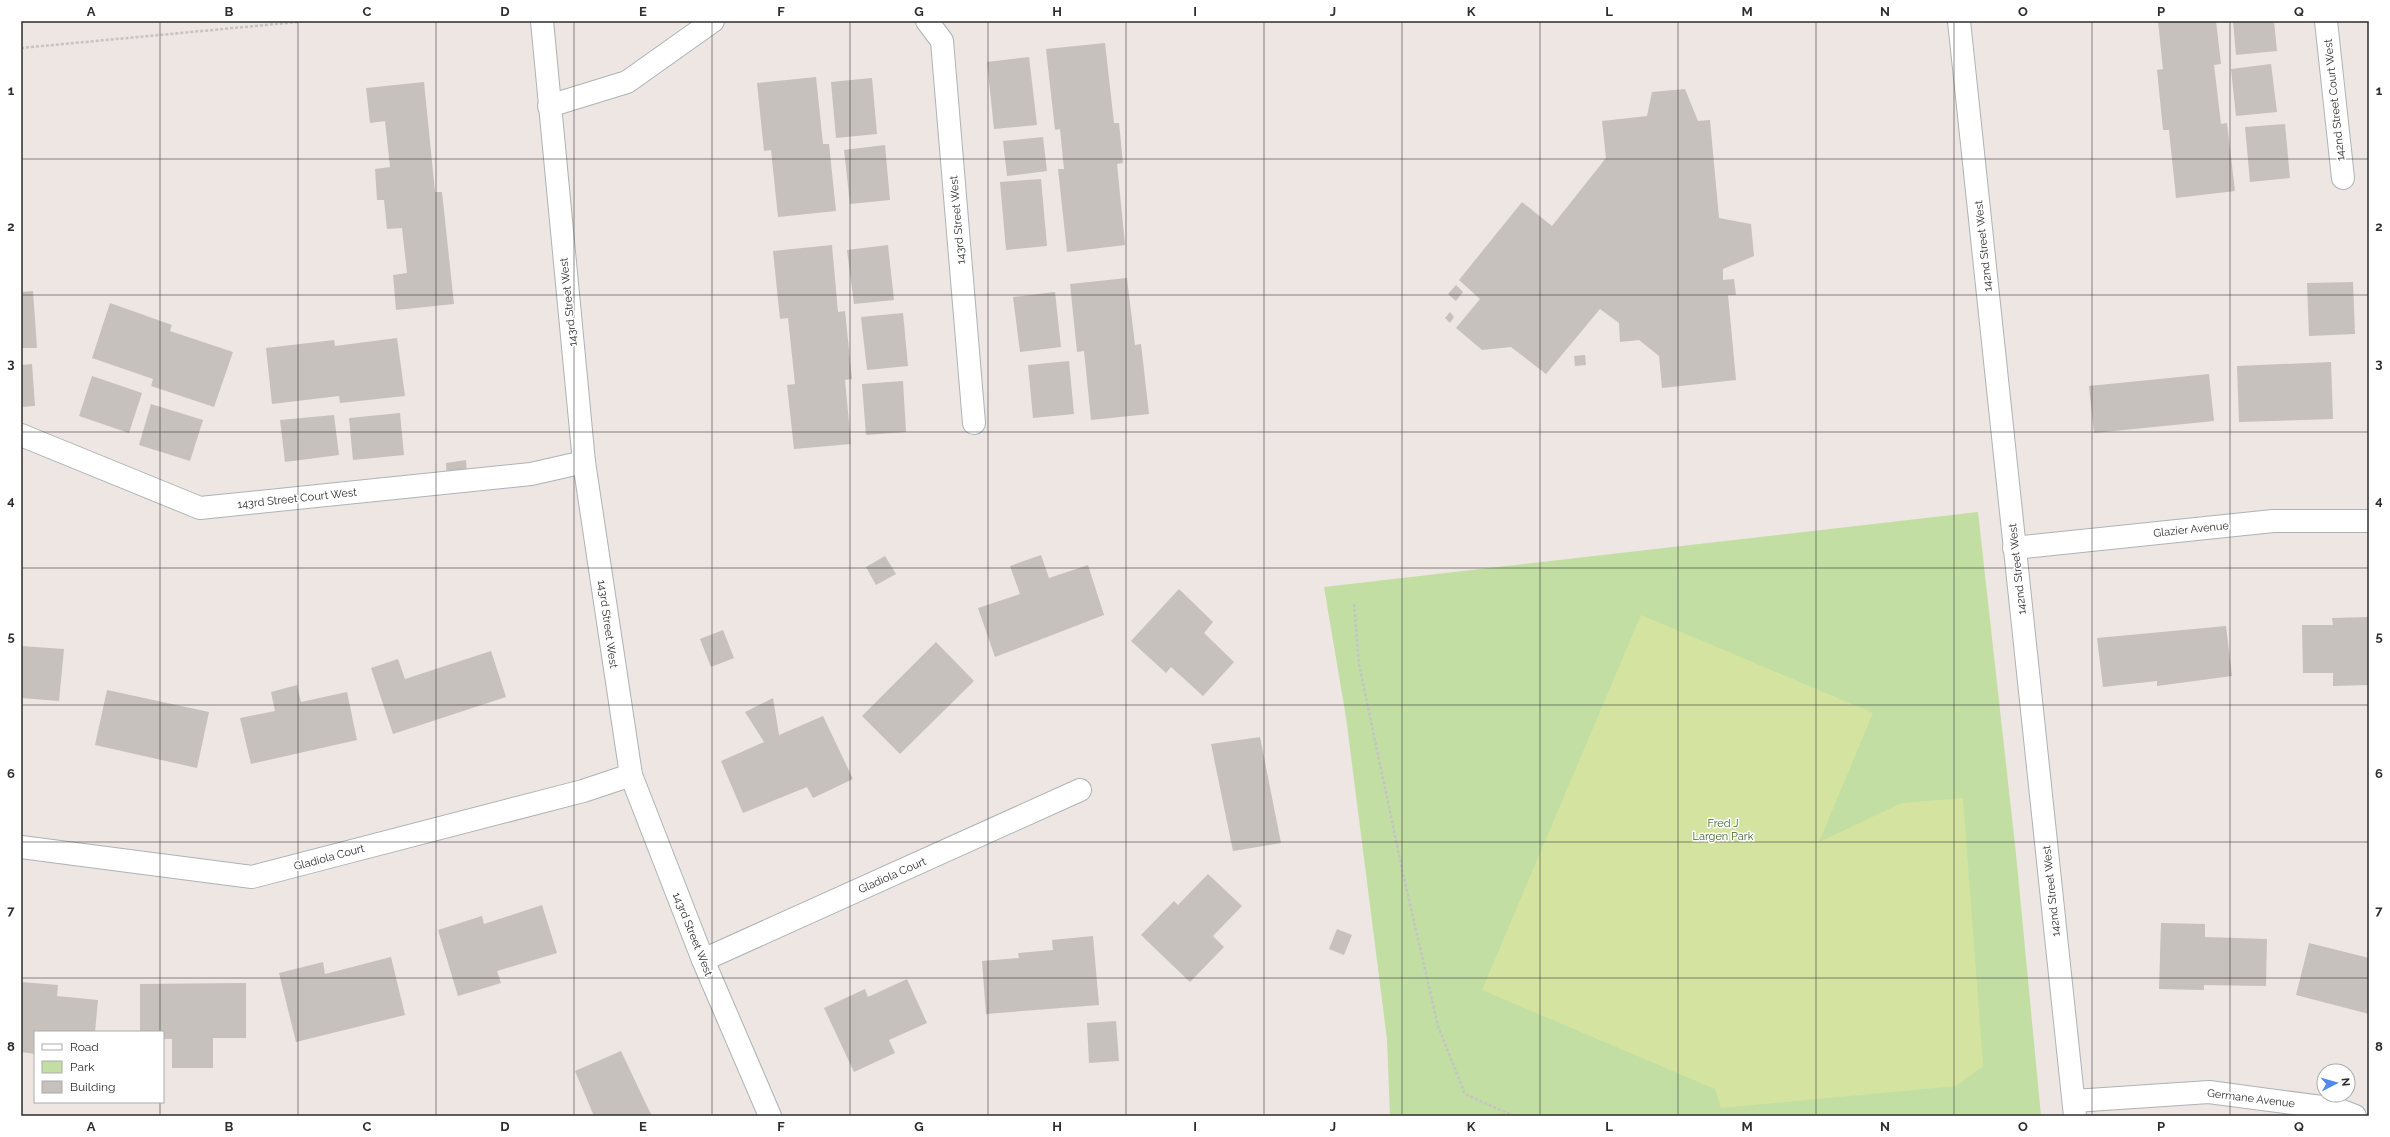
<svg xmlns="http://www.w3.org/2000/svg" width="2390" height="1137" font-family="Raleway,sans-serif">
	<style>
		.green { fill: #c2dea3 }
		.pitch { fill: #d4e4a0 }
		.building { fill: #c6c1bc }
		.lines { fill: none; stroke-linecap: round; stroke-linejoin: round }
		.minor-casing { stroke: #aeb2b8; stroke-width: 24 }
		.path { stroke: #c4c4c4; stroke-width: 2.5; stroke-dasharray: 3 2; stroke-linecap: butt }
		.minor { stroke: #fff; stroke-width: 22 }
		.grid { fill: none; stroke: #2d2d2d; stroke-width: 1; stroke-opacity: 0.55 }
		.labels { text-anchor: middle; stroke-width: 3; stroke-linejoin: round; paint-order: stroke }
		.street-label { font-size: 11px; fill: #2d2d2d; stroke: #fff }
		.park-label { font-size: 11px; fill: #3d6622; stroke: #fff }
		.neatline { fill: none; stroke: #2d2d2d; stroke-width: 1.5 }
		.grid-label { font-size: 13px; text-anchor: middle; font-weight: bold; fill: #2d2d2d }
	</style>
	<rect width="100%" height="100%" fill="#ede6e2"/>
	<path class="green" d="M1978,512L2016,854L2041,1116H1390L1387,1039L1346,717L1324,587Z"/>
	<path class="pitch" d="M1641,615L1873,713L1819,842L1902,803L1963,798L1983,1066L1956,1086L1721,1108L1715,1089L1482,990Z"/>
	<g class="building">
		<path d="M2158,21H2216L2221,64L2214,65L2221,124L2227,123L2235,191L2176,198L2169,130H2163L2157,70L2163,69Z"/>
		<path d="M2233,21H2274L2277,51L2236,55Z"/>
		<path d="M1105,43L1114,123H1119L1123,163L1117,164L1125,245L1067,252L1058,169H1064L1060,129L1055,130L1046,49Z"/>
		<path d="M1029,57L1037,125L994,129L987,62Z"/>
		<path d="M2271,64L2277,112L2236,116L2231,69Z"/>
		<path d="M816,77L823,144H829L836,211L778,217L771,150L764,151L757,83Z"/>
		<path d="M872,78L877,134L836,138L831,82Z"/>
		<path d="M424,82L435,192H442L454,304L396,310L393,275L407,273L402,228L387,229L384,200H377L375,169L390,167L385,121L370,123L366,88Z"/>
		<path d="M1685,89L1698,121L1710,120L1719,218L1751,224L1754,256L1723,269V280L1734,279L1736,295H1728L1736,380L1662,388L1659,356L1639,340L1620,342L1619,323L1600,309L1546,374L1511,347L1482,350L1456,328L1480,299L1459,280L1522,202L1552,226L1606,158L1602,121L1647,116L1652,92Z"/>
		<path d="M2285,124L2290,178L2250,182L2245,127Z"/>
		<path d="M1043,137L1047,171L1007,176L1003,141Z"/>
		<path d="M885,145L890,200L850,204L844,150Z"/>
		<path d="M1041,179L1047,246L1006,250L1000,182Z"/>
		<path d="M832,245L838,312L845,311L852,379L845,380L851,444L794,449L787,385L795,384L788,318L780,319L773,251Z"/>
		<path d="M888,245L894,300L854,304L847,250Z"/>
		<path d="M1127,278L1135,345L1141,344L1149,414L1091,420L1084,351L1077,352L1070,284Z"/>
		<path d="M2353,282L2355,334L2309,336L2307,283Z"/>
		<path d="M1456,285L1463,292L1456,301L1448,294Z"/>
		<path d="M33,291L37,348H21V292Z"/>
		<path d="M1055,292L1061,347L1020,352L1013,297Z"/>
		<path d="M110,303L172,325L170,331L233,352L214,407L151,386L153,379L92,358Z"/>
		<path d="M1450,312L1454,317L1450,323L1445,318Z"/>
		<path d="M903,313L908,366L867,370L861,317Z"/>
		<path d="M397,338L405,396L340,403L339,396L272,404L266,348L334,340L335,346Z"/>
		<path d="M1585,355L1586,365L1575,366L1574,356Z"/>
		<path d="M1069,361L1074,414L1033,418L1028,365Z"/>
		<path d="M2331,362L2333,419L2239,422L2237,366Z"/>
		<path d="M32,364L35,406L21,407V365Z"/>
		<path d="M2209,374L2214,421L2094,433L2089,386Z"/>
		<path d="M92,376L142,393L129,433L79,416Z"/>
		<path d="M903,381L906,432L866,435L862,384Z"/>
		<path d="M151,404L203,420L190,461L139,445Z"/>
		<path d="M400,413L404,455L353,460L349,418Z"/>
		<path d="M334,415L339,455L285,462L280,420Z"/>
		<path d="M466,460L467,475L447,478L446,463Z"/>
		<path d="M1041,555L1049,578L1088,565L1104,615L995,657L978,608L1020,594L1010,566Z"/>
		<path d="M885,556L896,574L876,585L866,567Z"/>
		<path d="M1179,589L1213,622L1204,633L1234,662L1203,696L1171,667L1166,673L1131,641Z"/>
		<path d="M2369,617V685L2333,686V673H2303L2302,625H2333L2332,618Z"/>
		<path d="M2226,626L2232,676L2157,686V681L2103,687L2097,638Z"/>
		<path d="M723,630L734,658L711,667L700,639Z"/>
		<path d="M936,642L974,681L900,754L862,716Z"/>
		<path d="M21,646L64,649L59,701L21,698Z"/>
		<path d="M491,651L506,697L393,734L371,668L398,659L405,679Z"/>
		<path d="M297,685L301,702L347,692L357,740L251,764L240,718L275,711L271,692Z"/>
		<path d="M107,690L209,712L197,768L95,745Z"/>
		<path d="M773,698L779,735L823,716L853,779L813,798L807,787L743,813L721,761L764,742L745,712Z"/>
		<path d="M1260,737L1281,843L1233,851L1211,744Z"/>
		<path d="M1208,874L1242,906L1213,936L1224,947L1190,982L1141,935L1174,901L1178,905Z"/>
		<path d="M542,905L557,953L497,971L501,983L458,996L438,930L482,916L484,924Z"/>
		<path d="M2161,923L2205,924V937L2267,939L2266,986L2204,985V990L2159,989Z"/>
		<path d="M1337,929L1352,935L1344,955L1329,949Z"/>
		<path d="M1093,936L1099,1005L986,1014L982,961L1019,958L1018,953L1053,950L1052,940Z"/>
		<path d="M2309,943L2369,958V1014L2296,995Z"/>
		<path d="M391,957L405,1015L296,1042L279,973L323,962L325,974Z"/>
		<path d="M907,979L927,1023L889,1040L895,1053L854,1072L824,1008L865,989L868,997Z"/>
		<path d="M21,982L58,985L57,996L98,1000L95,1032H35V1054L21,1052Z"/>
		<path d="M246,983V1038H213V1068H172V1039H163V1032H140V984Z"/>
		<path d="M1116,1021L1119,1061L1089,1063L1087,1023Z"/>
		<path d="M621,1051L646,1104L652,1116H594L575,1071Z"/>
	</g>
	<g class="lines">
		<g class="minor-casing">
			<g id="minor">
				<path d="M542,21L584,462L631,775L703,960L770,1116"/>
				<path d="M927,21L942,41L974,423"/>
				<path d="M1959,21L2075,1116"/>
				<path d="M2326,21L2343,178"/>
				<path d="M549,106L627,82L713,21"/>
				<path d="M21,435L200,508L531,474L584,462"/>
				<path d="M2014,548L2273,521H2369"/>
				<path d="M21,847L252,877L583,791L631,775"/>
				<path d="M703,960L1080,790"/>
				<path d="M2074,1101L2209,1092L2337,1109L2355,1116"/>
			</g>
		</g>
		<g class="path">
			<path d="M21,48L308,21"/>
			<path d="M1354,604L1359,664L1403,874L1438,1026L1465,1094L1514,1116"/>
		</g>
		<use href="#minor" class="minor"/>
	</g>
	<path class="grid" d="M160,21V1032M298,21V1116M436,21V1116M574,21V1116M712,21V1116M850,21V1116M988,21V1116M1126,21V1116M1264,21V1116M1402,21V1116M1540,21V1116M1678,21V1116M1816,21V1116M1954,21V1116M2092,21V1116M2230,21V1116M21,159H2369M21,295H2369M21,432H2369M21,568H2369M21,705H2369M21,842H2369M21,978H2369M160,1102V1116"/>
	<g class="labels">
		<g class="street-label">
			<text transform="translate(2334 100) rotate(-96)" y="4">142nd Street Court West</text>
			<text transform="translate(957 220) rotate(-95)" y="4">143rd Street West</text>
			<text transform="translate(1983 246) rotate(-96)" y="4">142nd Street West</text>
			<text transform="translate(568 302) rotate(-96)" y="4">143rd Street West</text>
			<text transform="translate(297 498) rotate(-6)" y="4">143rd Street Court West</text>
			<text transform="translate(2191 529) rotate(-6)" y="4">Glazier Avenue</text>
			<text transform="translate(2017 569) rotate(-96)" y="4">142nd Street West</text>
			<text transform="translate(608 624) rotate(82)" y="4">143rd Street West</text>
			<text transform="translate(329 857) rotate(-15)" y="4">Gladiola Court</text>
			<text transform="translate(892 875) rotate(-24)" y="4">Gladiola Court</text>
			<text transform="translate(2051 891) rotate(-96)" y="4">142nd Street West</text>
			<text transform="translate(693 934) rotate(68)" y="4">143rd Street West</text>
			<text transform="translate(2251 1098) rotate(7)" y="4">Germane Avenue</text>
		</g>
		<g class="park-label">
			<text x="1723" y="827">Fred J<tspan x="1723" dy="13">Largen Park</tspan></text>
		</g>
	</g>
	<rect width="2390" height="1137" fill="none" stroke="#ffffff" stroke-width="44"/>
	<rect x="34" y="1031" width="130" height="72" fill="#ffffff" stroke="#ababab"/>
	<rect x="42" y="1044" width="20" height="6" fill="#ffffff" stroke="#ababab"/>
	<text x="70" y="1051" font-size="12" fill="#2d2d2d">Road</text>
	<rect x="42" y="1061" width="20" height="12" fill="#c2dea3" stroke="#ababab"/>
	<text x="70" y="1071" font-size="12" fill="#2d2d2d">Park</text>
	<rect x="42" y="1081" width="20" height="12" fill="#c6c1bc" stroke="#ababab"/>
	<text x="70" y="1091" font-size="12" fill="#2d2d2d">Building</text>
	<g transform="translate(2336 1083) rotate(84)"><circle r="19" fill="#ffffff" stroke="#ababab"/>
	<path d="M0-3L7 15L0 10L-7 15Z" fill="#518aea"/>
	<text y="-6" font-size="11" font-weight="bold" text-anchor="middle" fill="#2d2d2d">N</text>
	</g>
	<rect x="22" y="22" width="2346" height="1093" class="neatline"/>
	<g class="grid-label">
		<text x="91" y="16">A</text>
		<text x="229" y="16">B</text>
		<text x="367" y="16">C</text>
		<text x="505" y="16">D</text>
		<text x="643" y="16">E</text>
		<text x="781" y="16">F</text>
		<text x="919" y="16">G</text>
		<text x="1057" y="16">H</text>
		<text x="1195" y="16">I</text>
		<text x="1333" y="16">J</text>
		<text x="1471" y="16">K</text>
		<text x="1609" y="16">L</text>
		<text x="1747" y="16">M</text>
		<text x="1885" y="16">N</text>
		<text x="2023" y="16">O</text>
		<text x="2161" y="16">P</text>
		<text x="2299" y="16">Q</text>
		<text x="11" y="95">1</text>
		<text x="2379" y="95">1</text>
		<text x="11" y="231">2</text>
		<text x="2379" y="231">2</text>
		<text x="11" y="368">3</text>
		<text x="2379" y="368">3</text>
		<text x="11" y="505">4</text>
		<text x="2379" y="505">4</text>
		<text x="11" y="641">5</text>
		<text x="2379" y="641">5</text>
		<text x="11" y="778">6</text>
		<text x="2379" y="778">6</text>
		<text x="11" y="915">7</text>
		<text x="2379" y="915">7</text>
		<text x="11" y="1051">8</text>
		<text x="2379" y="1051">8</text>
		<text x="91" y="1131">A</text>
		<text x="229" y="1131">B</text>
		<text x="367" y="1131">C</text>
		<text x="505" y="1131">D</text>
		<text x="643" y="1131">E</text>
		<text x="781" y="1131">F</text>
		<text x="919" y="1131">G</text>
		<text x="1057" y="1131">H</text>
		<text x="1195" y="1131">I</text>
		<text x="1333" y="1131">J</text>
		<text x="1471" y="1131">K</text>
		<text x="1609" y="1131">L</text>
		<text x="1747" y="1131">M</text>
		<text x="1885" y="1131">N</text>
		<text x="2023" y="1131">O</text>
		<text x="2161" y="1131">P</text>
		<text x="2299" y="1131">Q</text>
	</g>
</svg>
